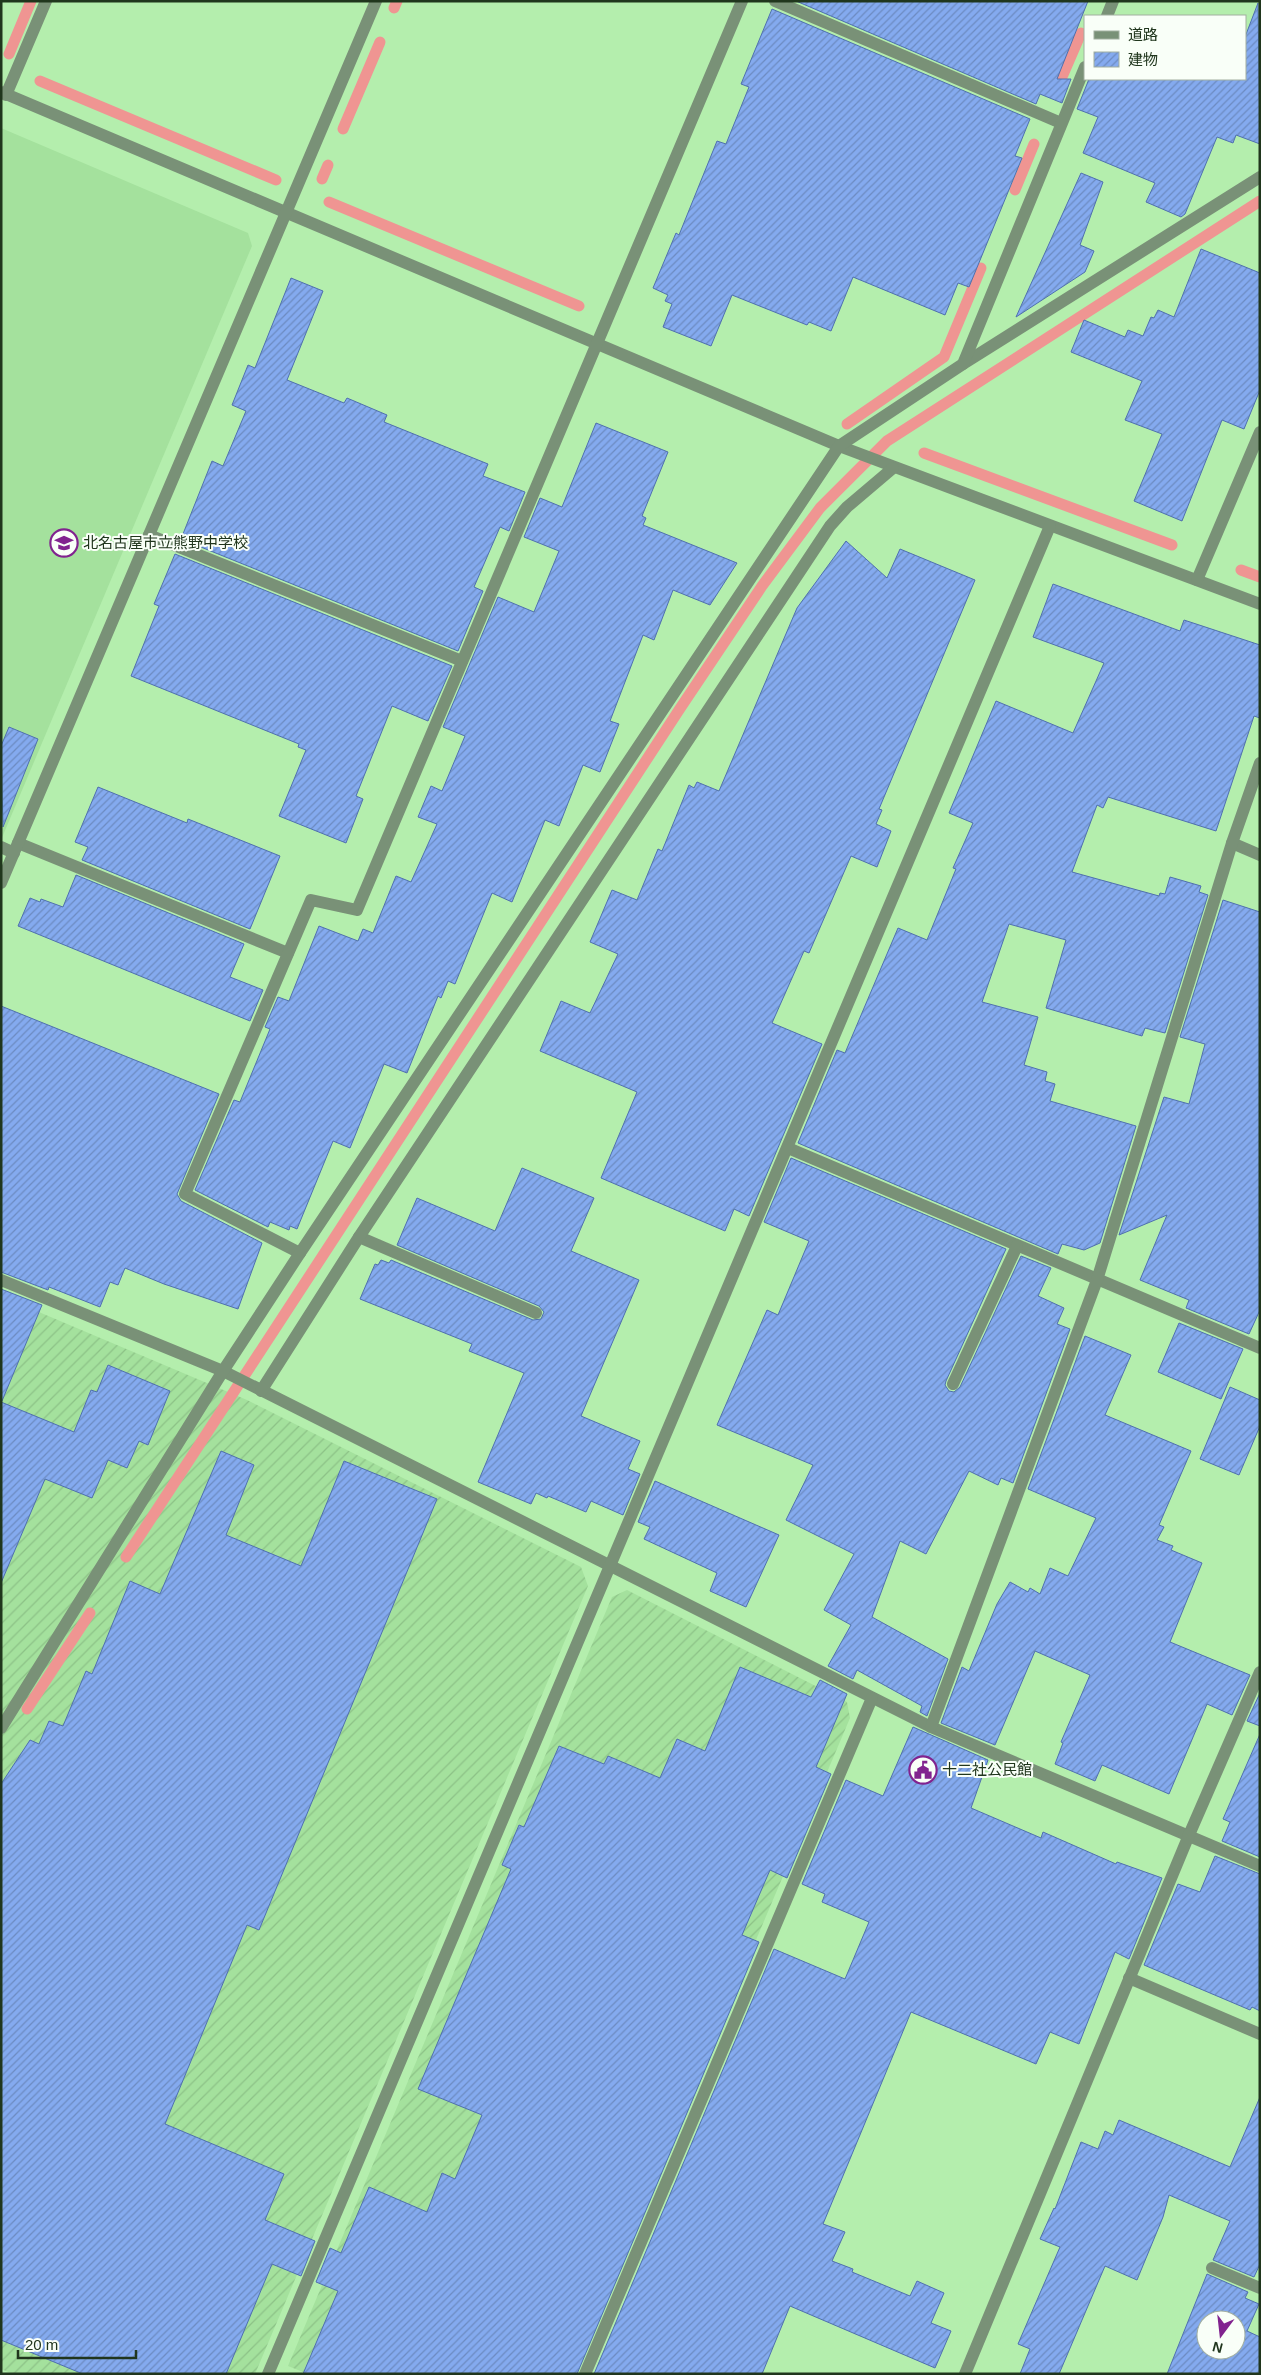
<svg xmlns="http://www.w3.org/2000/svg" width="1261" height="2375" font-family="Arial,'Noto Sans JP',sans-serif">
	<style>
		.built { fill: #a4e19d }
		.industrial { fill: url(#industrial-furrows) }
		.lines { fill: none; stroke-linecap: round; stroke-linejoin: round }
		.stream { stroke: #ef9592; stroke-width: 11 }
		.building { fill: url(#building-hatch); stroke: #4f70ae; fill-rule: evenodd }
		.minor { stroke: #799177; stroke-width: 12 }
		.labels { text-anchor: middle; stroke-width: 4; stroke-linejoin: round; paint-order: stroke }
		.poi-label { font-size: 15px; fill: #20361d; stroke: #f9fff8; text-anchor: start }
	</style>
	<defs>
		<pattern id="industrial-furrows" width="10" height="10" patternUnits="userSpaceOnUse" patternTransform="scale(1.25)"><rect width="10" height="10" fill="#a4e19d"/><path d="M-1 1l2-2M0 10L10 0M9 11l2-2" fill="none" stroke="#8dc287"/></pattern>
		<pattern id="building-hatch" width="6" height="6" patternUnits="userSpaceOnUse" patternTransform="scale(1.25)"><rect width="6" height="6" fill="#84aaef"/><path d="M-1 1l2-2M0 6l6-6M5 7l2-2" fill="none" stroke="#6c8bc1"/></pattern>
	</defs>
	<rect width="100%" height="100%" fill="#b4eead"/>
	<path class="built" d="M1,128L248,233L252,246L1,840Z"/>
	<g class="industrial">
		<path d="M1,1296L247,1400L581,1567L588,1586L255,2374H13L1,2369Z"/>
		<path d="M627,1590L847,1702L850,1718L572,2374H308L288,2366L612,1597Z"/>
	</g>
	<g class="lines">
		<g class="stream">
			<path d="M394,8L397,1"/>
			<path d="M9,54L31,1"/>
			<path d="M40,81L276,180"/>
			<path d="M1055,93L1081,33"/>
			<path d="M343,129L380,42"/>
			<path d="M322,179L328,165"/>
			<path d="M1015,190L1034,144"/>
			<path d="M329,202L579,306"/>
			<path d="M847,424L944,357L981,268"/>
			<path d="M924,453L1172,545"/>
			<path d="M1241,570L1260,577"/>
			<path d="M126,1557L679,710L762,586L820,508L887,441L1260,201"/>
			<path d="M27,1709L90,1613"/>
		</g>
	</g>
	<g class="building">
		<path d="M796,1H1088L1057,79H1071L1062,103L1040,94L1036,104Z"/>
		<path d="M1258,3L1260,144L1236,135L1233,143L1217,137L1185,214L1181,217L1146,202L1155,183L1083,153L1098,117L1077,109L1089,79H1245V37Z"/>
		<path d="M772,9L1030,119L1015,156L1022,158L969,287L958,283L945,315L853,277L831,331L809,322L807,325L732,295L711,346L663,327L672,304L665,301L668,295L653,288L676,233L679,235L717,141L726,144L749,87L741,84Z"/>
		<path d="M1081,173L1103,182L1080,245L1094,251L1085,272L1016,317Z"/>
		<path d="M1201,249L1260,273V390L1244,429L1222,420L1182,521L1134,501L1162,434L1125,420L1142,381L1071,352L1084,320L1125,337L1128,330L1143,336L1151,317L1154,318L1158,310L1174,317Z"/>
		<path d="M291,278L323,291L287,380L344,403L347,398L387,415L384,422L488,464L483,476L525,492L509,531L500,527L474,587L483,591L458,651L181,539L212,461L223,466L246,411L232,405L248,365L255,368Z"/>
		<path d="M596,423L668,452L642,516L646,518L643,525L737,563L710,605L673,590L654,640L643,635L610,721L619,724L600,772L583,765L559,826L545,820L512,902L492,893L455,984L448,981L441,998L438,996L407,1073L384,1064L350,1148L333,1141L297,1229L290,1226L289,1230L270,1222L268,1227L195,1190L234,1100L240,1102L270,1029L265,1027L278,997L289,1001L319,926L358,941L363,929L373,933L396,876L411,882L437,824L418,817L431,786L442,791L465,736L443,727L498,597L534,612L559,551L524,537L540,498L562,507Z"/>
		<path d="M846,541L887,578L900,549L975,580L879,809L882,810L876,824L891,831L877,867L851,856L809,953L804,951L772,1023L822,1044L749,1216L734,1209L725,1231L601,1178L637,1092L540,1051L561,1001L590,1013L618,954L590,942L612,890L637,900L658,849L662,851L689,785L694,788L697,782L719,791L797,608Z"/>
		<path d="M175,554L452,666L428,721L392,706L356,796L363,799L346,843L279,816L306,750L298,747L299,744L131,676L159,606L154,604Z"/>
		<path d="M1053,584L1180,631L1184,620L1260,645V718L1254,716L1216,831L1108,797L1103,808L1097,805L1072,872L1159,896L1160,893L1165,894L1170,877L1201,886L1199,892L1208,895L1165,1033L1145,1028L1142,1036L1046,1008L1066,940L1009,924L982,1002L1038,1017L1024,1065L1047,1072L1045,1081L1055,1084L1050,1101L1136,1126L1100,1243L1084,1250L1062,1244L1058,1254L798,1143L837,1050L845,1053L898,928L927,940L956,869L953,868L973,823L949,813L996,701L1073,733L1104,663L1033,637Z"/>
		<path d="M9,727L38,739L3,827L1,746Z"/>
		<path d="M98,787L187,823L188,819L280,856L250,929L82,860L88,847L75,842Z"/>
		<path d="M76,875L244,944L230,977L263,990L250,1021L18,926L30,898L40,902L41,899L63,907Z"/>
		<path d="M1223,900L1260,912V1310L1249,1334L1186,1308L1189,1300L1140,1280L1167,1215L1119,1235L1164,1097L1189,1104L1205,1044L1180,1037Z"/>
		<path d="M1,1006L219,1094L177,1194L181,1201L262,1243L238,1309L164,1284L125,1268L118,1285L110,1282L100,1307L49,1287L48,1290L1,1272Z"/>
		<path d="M791,1158L1006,1249L946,1381L945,1385L949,1391L954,1392L960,1387L1021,1256L1051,1268L1038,1296L1064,1308L1057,1324L1070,1329L1013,1483L1001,1478L998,1485L969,1471L926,1554L900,1541L872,1617L948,1659L927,1716L920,1712L922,1706L857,1670L853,1679L828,1666L851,1625L824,1610L854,1554L786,1520L813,1465L717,1425L767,1310L778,1315L809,1241L764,1222Z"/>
		<path d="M522,1168L594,1198L571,1251L639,1280L581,1416L640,1441L628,1469L640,1474L623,1515L591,1501L586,1512L548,1496L547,1498L536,1493L531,1504L478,1482L524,1373L469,1351L472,1344L360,1299L375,1264L378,1265L381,1260L389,1263L391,1260L533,1320L541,1319L544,1312L539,1306L397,1245L417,1198L495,1231Z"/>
		<path d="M1,1289L42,1305L2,1401H1Z"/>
		<path d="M1179,1323L1243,1349L1221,1399L1158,1372Z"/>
		<path d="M1085,1336L1131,1355L1105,1415L1191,1451L1159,1525L1164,1527L1157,1540L1173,1546L1171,1550L1202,1563L1170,1642L1250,1675L1232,1715L1207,1704L1169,1794L1102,1765L1095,1781L1055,1764L1063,1743L1061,1742L1090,1675L1035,1651L995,1745L941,1723L962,1667L969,1671L997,1604L1010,1582L1028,1592L1030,1588L1040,1594L1050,1568L1068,1576L1096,1518L1028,1489Z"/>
		<path d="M108,1365L170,1391L148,1445L139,1441L127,1468L108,1460L92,1498L45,1479L1,1583V1402L74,1432L91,1390L97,1392Z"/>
		<path d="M1230,1387L1260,1400V1426L1239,1475L1200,1459Z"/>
		<path d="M221,1451L254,1465L226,1535L301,1566L344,1461L437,1499L259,1930L247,1925L165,2124L284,2174L265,2220L315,2241L301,2276L272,2264L226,2374H83L1,2340V1784L30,1740L39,1744L49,1721L63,1726L86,1671L92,1674L130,1581L160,1594Z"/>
		<path d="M655,1481L779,1535L746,1607L710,1591L717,1573L644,1539L650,1527L638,1522Z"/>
		<path d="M740,1667L811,1697L820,1680L847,1694L816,1767L831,1774L787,1878L770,1870L742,1935L759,1942L577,2374H303L338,2291L316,2282L330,2248L341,2253L369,2187L427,2212L442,2173L455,2179L482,2115L418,2089L511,1869L502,1865L519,1825L524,1827L559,1746L604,1764L608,1756L660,1778L677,1739L705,1751Z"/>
		<path d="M1260,1693V1726L1247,1721Z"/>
		<path d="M913,1727L988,1760L971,1808L1041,1838L1043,1832L1116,1864L1117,1862L1162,1878L1129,1959L1115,1952L1079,2044L1050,2032L1036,2064L911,2012L823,2224L845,2232L832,2261L853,2269L852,2272L910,2296L917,2281L944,2293L931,2323L951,2331L935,2368L790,2306L762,2374H594L774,1949L845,1979L869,1922L822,1902L825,1894L802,1884L846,1780L883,1796Z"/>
		<path d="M1260,1734V1857L1222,1841L1230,1822L1223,1819Z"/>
		<path d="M1215,1856L1260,1874V2011L1252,2007L1250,2010L1144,1965L1178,1884L1200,1892Z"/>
		<path d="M1260,2097V2264L1254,2277L1213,2260L1230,2221L1169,2195L1163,2217L1137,2280L1105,2266L1059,2374H1020L1030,2349L1018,2344L1060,2247L1040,2239L1054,2208L1055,2209L1081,2142L1098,2149L1105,2131L1113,2135L1119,2120L1230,2167Z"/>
		<path d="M1207,2274L1248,2292L1245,2298L1259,2304L1247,2331L1260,2337V2374H1167ZM1206,2320H1236V2350H1206Z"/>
	</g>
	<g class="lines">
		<g class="minor">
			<path d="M775,1L1061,123"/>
			<path d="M1107,16L1113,1"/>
			<path d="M1,92L839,446L1260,604"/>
			<path d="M6,95L46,1"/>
			<path d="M963,364L1260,177"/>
			<path d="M149,535L462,661"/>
			<path d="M1197,580L1260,432"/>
			<path d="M18,843L288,953"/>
			<path d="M1232,843L1260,855"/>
			<path d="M1,847L14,853"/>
			<path d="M1,883L376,1"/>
			<path d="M788,1148L1260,1348"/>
			<path d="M359,1237L536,1313"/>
			<path d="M300,1253L185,1194L311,900L357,910L742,1"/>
			<path d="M1,1280L223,1371L931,1727L1260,1866"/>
			<path d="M953,1384L1017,1246"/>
			<path d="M261,1391L359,1237L830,526L847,507L893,468"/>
			<path d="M931,1727L1097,1280L1232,843L1260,763"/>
			<path d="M1,1728L223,1371L300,1253L839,446L963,364L1085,67"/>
			<path d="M1129,1978L1260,2034"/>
			<path d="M1212,2268L1260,2288"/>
			<path d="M268,2374L1050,526"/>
			<path d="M585,2374L872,1698"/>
			<path d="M965,2374L1189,1835L1260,1672"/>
		</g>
	</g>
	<defs>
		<g id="school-ring" transform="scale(1.4375)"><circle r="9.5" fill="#f9fff8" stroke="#81238f" stroke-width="1.5"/><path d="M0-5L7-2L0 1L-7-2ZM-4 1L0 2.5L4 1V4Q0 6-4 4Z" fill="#81238f"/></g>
		<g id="civic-ring" transform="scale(1.4375)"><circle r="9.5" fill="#f9fff8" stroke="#81238f" stroke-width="1.5"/><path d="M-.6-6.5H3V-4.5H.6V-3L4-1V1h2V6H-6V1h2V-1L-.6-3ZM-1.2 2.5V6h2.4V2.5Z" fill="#81238f"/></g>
	</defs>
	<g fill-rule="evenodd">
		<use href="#school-ring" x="64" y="543"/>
		<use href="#civic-ring" x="923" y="1770"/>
	</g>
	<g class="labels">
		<g class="poi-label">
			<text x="83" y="548">北名古屋市立熊野中学校</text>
			<text x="942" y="1775">十二社公民館</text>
		</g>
	</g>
	<rect width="1261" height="2375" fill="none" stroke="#20361d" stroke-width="5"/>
	<rect x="1084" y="15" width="162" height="65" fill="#f9fff8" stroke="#a2afa0"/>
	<rect x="1094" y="31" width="25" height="8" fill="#799177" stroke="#a2afa0"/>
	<text x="1128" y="40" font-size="15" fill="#20361d">道路</text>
	<rect x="1094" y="52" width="25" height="15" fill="url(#building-hatch)" stroke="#a2afa0"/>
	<text x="1128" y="65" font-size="15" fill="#20361d">建物</text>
	<g transform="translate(1221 2335) rotate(195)"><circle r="24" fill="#f9fff8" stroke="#a2afa0"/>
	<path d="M0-4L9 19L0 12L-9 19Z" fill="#81238f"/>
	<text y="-8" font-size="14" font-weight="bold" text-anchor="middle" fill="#20361d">N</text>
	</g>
	<path d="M18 2350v8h118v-8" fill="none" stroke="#20361d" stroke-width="2.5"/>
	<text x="25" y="2350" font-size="15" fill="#20361d" stroke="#f9fff8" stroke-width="4" paint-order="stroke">20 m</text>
</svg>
